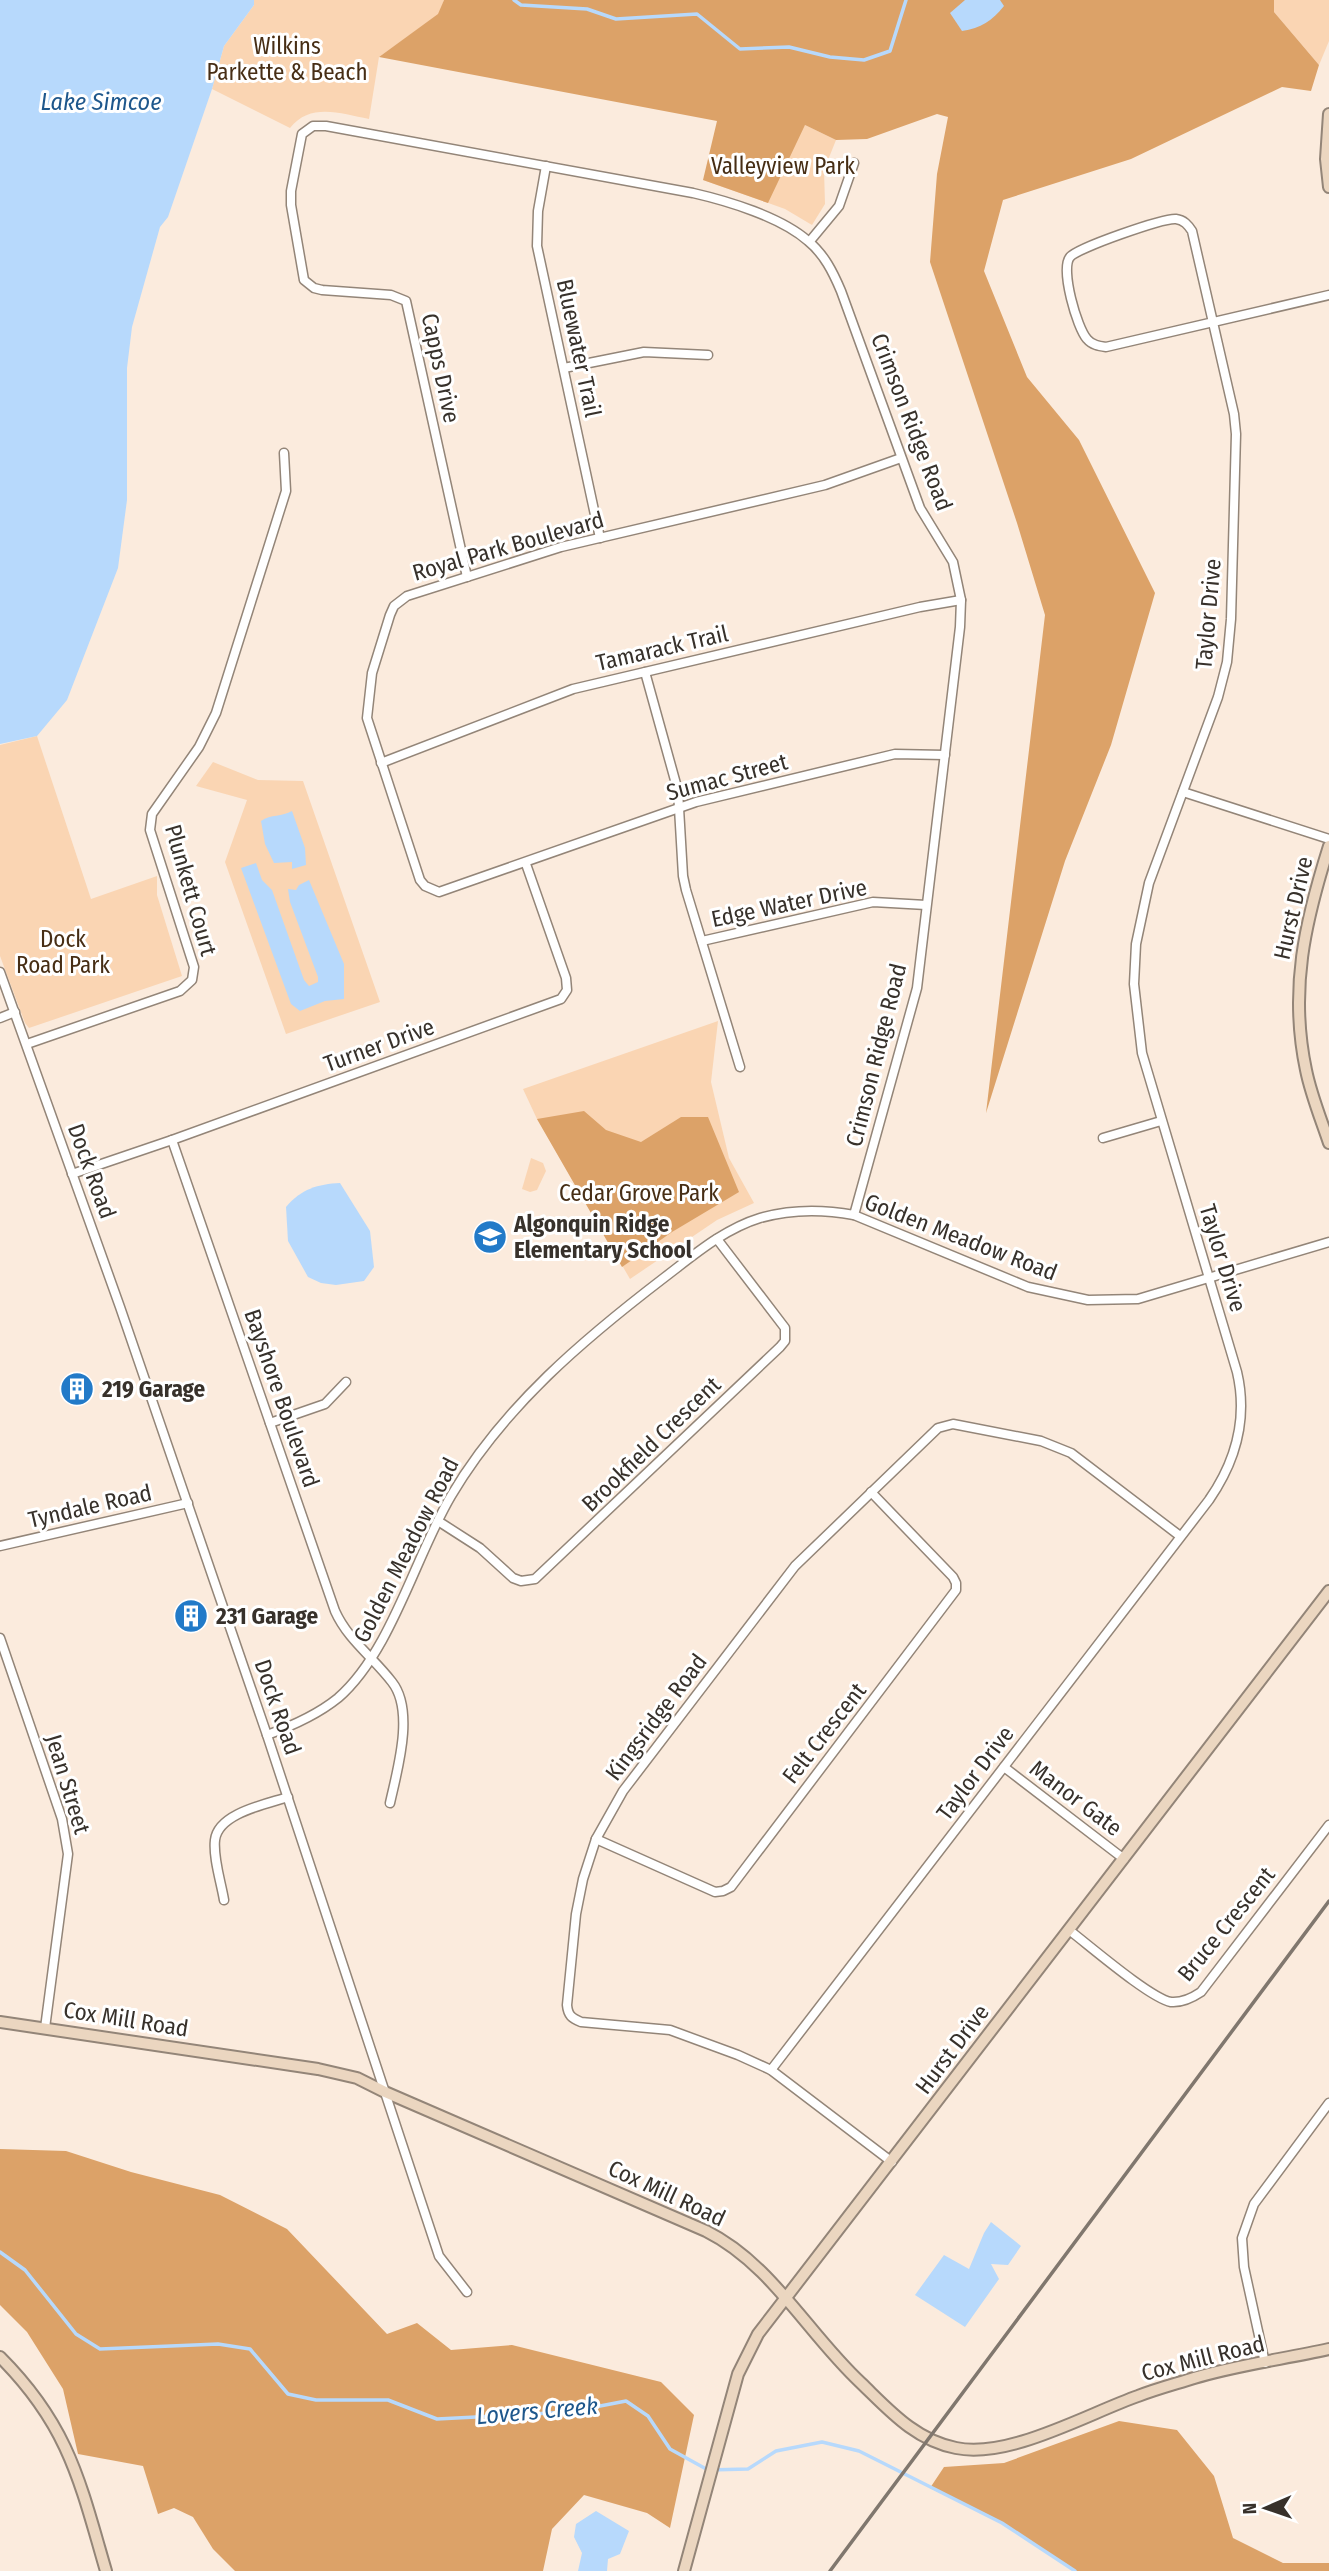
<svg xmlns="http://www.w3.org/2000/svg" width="1329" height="2571" font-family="'Fira Sans Condensed',sans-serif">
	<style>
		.green { fill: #fad5b3 }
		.forest { fill: #dca268 }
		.water { fill: #b7d9fc }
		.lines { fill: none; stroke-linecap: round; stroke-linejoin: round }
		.stream { stroke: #b7d9fc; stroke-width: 3.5 }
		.street-casing { stroke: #938578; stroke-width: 11 }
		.secondary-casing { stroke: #938578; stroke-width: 14 }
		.street { stroke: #fff; stroke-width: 8 }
		.secondary { stroke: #ebd6c0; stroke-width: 10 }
		.rail { stroke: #80776e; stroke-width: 3.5 }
		.labels { text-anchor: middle; stroke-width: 6; stroke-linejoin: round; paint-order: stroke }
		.park-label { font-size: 23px; fill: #472e15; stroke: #fff }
		.street-label { font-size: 23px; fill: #37312b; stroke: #fff }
		.poi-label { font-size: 23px; font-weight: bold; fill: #37312b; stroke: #fff; text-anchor: start }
		.water-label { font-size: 24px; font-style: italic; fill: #1e578c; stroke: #fff }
	</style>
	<rect width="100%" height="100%" fill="#fbebdd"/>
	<g class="green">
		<path d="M254,0H444L439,14L379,57L369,119C341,114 311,102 290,128L212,89L224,46L254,5Z"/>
		<path d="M1274,0H1329V41L1319,65L1274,12Z"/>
		<path d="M805,125L836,140L824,170L825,204L812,225L785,209L703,180Z"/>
		<path d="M37,736L91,899L157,876V895L182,976L29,1028L25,1023L0,956V745Z"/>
		<path d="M213,762L258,780L303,781L380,1002L286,1034L225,862L247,800L196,786Z"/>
		<path d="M718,1021L711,1082L729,1158L754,1203L717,1220L630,1279L537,1119L523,1089Z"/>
		<path d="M531,1158L543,1163L546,1171L537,1190L530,1192L522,1189Z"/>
	</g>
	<g class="forest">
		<path d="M444,0H1274V12L1319,65L1311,91L1282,87L1131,159L1003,200L984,271L1027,377L1079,440L1155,593L1111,745L1065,861L986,1113L1045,615L1017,523L930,262L937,174L948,117L937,114L867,139L836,140L805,125L768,203L703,180L717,121L379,57L438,14Z"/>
		<path d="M584,1111L606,1130L641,1142L681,1117H708L739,1192L672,1232L622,1267L537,1119Z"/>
		<path d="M0,2149L66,2151L131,2172L220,2195L287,2229L387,2334L417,2323L451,2350L512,2345L661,2382L694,2415L670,2528L647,2513L584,2495L552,2529L543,2571H235L213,2549L193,2517L174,2508L158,2514L143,2466L78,2454L63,2389L27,2332L0,2305Z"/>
		<path d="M1119,2421L1177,2430L1214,2476L1233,2538L1283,2563H1329V2571H1074L1002,2523L930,2488L944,2467L1004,2463Z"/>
	</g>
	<g class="water">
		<path d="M0,0H254V5L224,46L212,89L168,217L160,227L132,327L127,368V500L118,568L67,700L37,736L0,744Z"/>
		<path d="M965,0H1000L1004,6C992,21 981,28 962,31L950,13Z"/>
		<path d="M292,811L305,848L306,865L292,869V862L274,863L265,844L261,821C271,814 282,817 292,811Z"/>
		<path d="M256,863L262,880L272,890L304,980L309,986L318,982V977L290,902L288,889L296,890L299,885L309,880L344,964V999L325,1001L300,1011L291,1004L241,868Z"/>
		<path d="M340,1183L370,1231L374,1267L364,1281L336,1285L321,1283L308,1277L288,1241L286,1207C301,1189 318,1184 340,1183Z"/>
		<path d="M991,2222L1021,2246L1008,2265L991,2264L999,2279L965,2327L915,2295L944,2255L969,2269L984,2233Z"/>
		<path d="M596,2511L629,2531L620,2554L608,2559L607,2571H578L582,2553L574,2537L576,2524Z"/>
	</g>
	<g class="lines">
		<g class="stream">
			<path d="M514,0L521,5L587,9L616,19L697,14L740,49L789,47L830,57L864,60L890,51L906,0"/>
			<path d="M0,2252L25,2270L76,2334L100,2349L218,2344L250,2349L288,2394L316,2400H388L437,2419L569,2412L626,2401L648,2416L670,2449L708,2470L748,2469L776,2451L822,2442L859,2451L1002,2523L1075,2571"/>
		</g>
		<g class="street-casing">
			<g id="street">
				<path d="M546,166L538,211L537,246L600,538"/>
				<path d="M810,241L839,206L854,163"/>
				<path d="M564,368L644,352L708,355"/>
				<path d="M901,458L825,485L561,547L407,596L394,606L390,615L372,673L367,718L420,880L425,886L439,892L696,802L895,754L945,755"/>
				<path d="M467,577L406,301L391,295L322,290L314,288L304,280L291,205V191L302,134L313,126H326L693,193C728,201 781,217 808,241C824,254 833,272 841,291L920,508L953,562L961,600L960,627L917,988L854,1215"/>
				<path d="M645,672L678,791L683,876L686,890L740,1067"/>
				<path d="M381,763L573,689L920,607L961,600"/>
				<path d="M1183,792L1329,839"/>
				<path d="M702,941L873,902L926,905"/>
				<path d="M0,972L120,1307L267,1735L439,2256L467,2292"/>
				<path d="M0,1018L15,1012"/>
				<path d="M27,1044L180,991L192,980L194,967L150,830L152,814L199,747L216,713L286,491L284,453"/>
				<path d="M1103,1138L1161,1121"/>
				<path d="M172,1140L335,1611C348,1640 373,1657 392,1682C415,1711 397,1771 390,1803"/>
				<path d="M72,1174L172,1140L561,999L567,990L566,978L526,864"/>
				<path d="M270,1423L325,1404L346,1382"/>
				<path d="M438,1521L480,1548L513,1578L521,1581L535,1579L780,1347L785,1341V1328L717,1239"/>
				<path d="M0,1546L188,1503"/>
				<path d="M0,1638L62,1819L68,1854L45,2028"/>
				<path d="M267,1735C292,1726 317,1715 338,1698C391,1652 415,1557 451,1496C504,1406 584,1339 665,1277C694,1255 724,1229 760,1218C791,1209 822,1209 854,1215L1028,1287L1088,1300L1138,1299L1329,1242"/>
				<path d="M1004,1767L1124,1859"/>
				<path d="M596,1839L715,1892L723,1891L731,1887L956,1590V1583L953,1577L871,1492"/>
				<path d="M224,1900C221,1882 213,1858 215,1840C218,1813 267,1804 288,1797"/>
				<path d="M1069,1930C1090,1946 1150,1998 1171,2002C1182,2003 1192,1998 1201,1992L1329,1825"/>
				<path d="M771,2070L1209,1500C1236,1461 1248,1419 1237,1372L1142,1053L1134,984L1136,944L1149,883L1218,697L1227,662L1231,619L1236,434L1234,414L1192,231C1188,225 1184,220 1176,219C1163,218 1077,248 1070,257C1060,269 1077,328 1087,339C1092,345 1099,346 1106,347L1329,295"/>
				<path d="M892,2162L771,2070L738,2055L670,2030L581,2022C572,2018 568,2016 567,2005L576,1914L583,1879L596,1839L623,1791L795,1566L938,1428L953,1424L1041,1441L1071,1453L1180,1536"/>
				<path d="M1265,2363L1244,2267L1242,2238L1254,2204L1329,2103"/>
			</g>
		</g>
		<g class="secondary-casing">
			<g id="secondary">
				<path d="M1329,114L1326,159L1329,187"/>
				<path d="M1329,846C1305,922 1289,990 1306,1070C1311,1095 1321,1119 1329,1143"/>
				<path d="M0,2022L318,2069L357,2078L385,2092L706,2231C772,2264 808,2334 861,2383C889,2410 915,2440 956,2448C1009,2459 1087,2414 1138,2396C1156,2389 1175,2384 1194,2378C1237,2365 1284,2359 1329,2349"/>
				<path d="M0,2357C69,2426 80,2482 106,2571"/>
				<path d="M684,2571L738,2374L758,2334L1329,1591"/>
			</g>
		</g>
		<use href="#street" class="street"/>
		<use href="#secondary" class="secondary"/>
		<path class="rail" d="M830,2571L1329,1901"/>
	</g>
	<defs>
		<g id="school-disc" transform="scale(1.75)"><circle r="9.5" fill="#227ac8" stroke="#fff"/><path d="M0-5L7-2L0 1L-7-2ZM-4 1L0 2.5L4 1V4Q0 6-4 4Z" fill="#fff"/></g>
		<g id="building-disc" transform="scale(1.75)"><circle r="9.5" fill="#227ac8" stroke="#fff"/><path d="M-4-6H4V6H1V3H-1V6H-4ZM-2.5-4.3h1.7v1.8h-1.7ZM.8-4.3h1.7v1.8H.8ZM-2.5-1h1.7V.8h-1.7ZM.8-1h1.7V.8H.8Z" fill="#fff"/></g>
	</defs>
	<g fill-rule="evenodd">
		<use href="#school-disc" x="490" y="1237"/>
		<use href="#building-disc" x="77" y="1389"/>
		<use href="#building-disc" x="191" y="1616"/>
	</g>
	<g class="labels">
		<g class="park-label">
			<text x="287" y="54">Wilkins<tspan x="287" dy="26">Parkette &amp; Beach</tspan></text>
			<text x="783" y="174">Valleyview Park</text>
			<text x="63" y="947">Dock<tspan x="63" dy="26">Road Park</tspan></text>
			<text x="639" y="1201">Cedar Grove Park</text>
		</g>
		<g class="street-label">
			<text transform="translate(579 348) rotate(78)" y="8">Bluewater Trail</text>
			<text transform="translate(441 368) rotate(78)" y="8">Capps Drive</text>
			<text transform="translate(912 422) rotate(69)" y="8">Crimson Ridge Road</text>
			<text transform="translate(508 546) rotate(-16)" y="8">Royal Park Boulevard</text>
			<text transform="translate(1208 614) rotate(-85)" y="8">Taylor Drive</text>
			<text transform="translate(662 648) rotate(-13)" y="8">Tamarack Trail</text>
			<text transform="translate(727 777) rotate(-15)" y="8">Sumac Street</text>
			<text transform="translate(191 890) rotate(74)" y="8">Plunkett Court</text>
			<text transform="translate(789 903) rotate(-12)" y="8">Edge Water Drive</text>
			<text transform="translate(1293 908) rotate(-77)" y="8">Hurst Drive</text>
			<text transform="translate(379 1045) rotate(-20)" y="8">Turner Drive</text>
			<text transform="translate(876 1055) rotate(-76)" y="8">Crimson Ridge Road</text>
			<text transform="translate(92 1171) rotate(70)" y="8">Dock Road</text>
			<text transform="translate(961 1237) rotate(21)" y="8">Golden Meadow Road</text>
			<text transform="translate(1223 1258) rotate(73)" y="8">Taylor Drive</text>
			<text transform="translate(282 1398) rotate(71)" y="8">Bayshore Boulevard</text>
			<text transform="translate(651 1444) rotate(-44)" y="8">Brookfield Crescent</text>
			<text transform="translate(90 1506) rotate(-13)" y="8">Tyndale Road</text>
			<text transform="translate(406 1550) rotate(-63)" y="8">Golden Meadow Road</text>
			<text transform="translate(278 1707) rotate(71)" y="8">Dock Road</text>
			<text transform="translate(656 1717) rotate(-53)" y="8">Kingsridge Road</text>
			<text transform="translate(824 1733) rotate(-52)" y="8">Felt Crescent</text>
			<text transform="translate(975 1773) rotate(-53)" y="8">Taylor Drive</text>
			<text transform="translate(68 1784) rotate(73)" y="8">Jean Street</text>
			<text transform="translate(1076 1798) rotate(37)" y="8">Manor Gate</text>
			<text transform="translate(1226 1924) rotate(-51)" y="8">Bruce Crescent</text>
			<text transform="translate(126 2019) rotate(9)" y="8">Cox Mill Road</text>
			<text transform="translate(952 2049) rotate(-53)" y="8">Hurst Drive</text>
			<text transform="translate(667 2193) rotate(25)" y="8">Cox Mill Road</text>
			<text transform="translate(1203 2358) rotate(-14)" y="8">Cox Mill Road</text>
		</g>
		<g class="poi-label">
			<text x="514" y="1232">Algonquin Ridge<tspan x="514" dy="26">Elementary School</tspan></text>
			<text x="102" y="1397">219 Garage</text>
			<text x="216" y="1624">231 Garage</text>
		</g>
		<g class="water-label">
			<text x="101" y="110">Lake Simcoe</text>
			<text transform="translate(537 2411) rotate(-5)" y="8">Lovers Creek</text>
		</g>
	</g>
	<g transform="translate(1266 2508) rotate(268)" stroke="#ffffff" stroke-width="5" paint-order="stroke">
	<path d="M0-5L12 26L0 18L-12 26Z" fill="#37312b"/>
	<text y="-10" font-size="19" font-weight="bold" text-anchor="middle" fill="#37312b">N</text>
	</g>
</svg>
